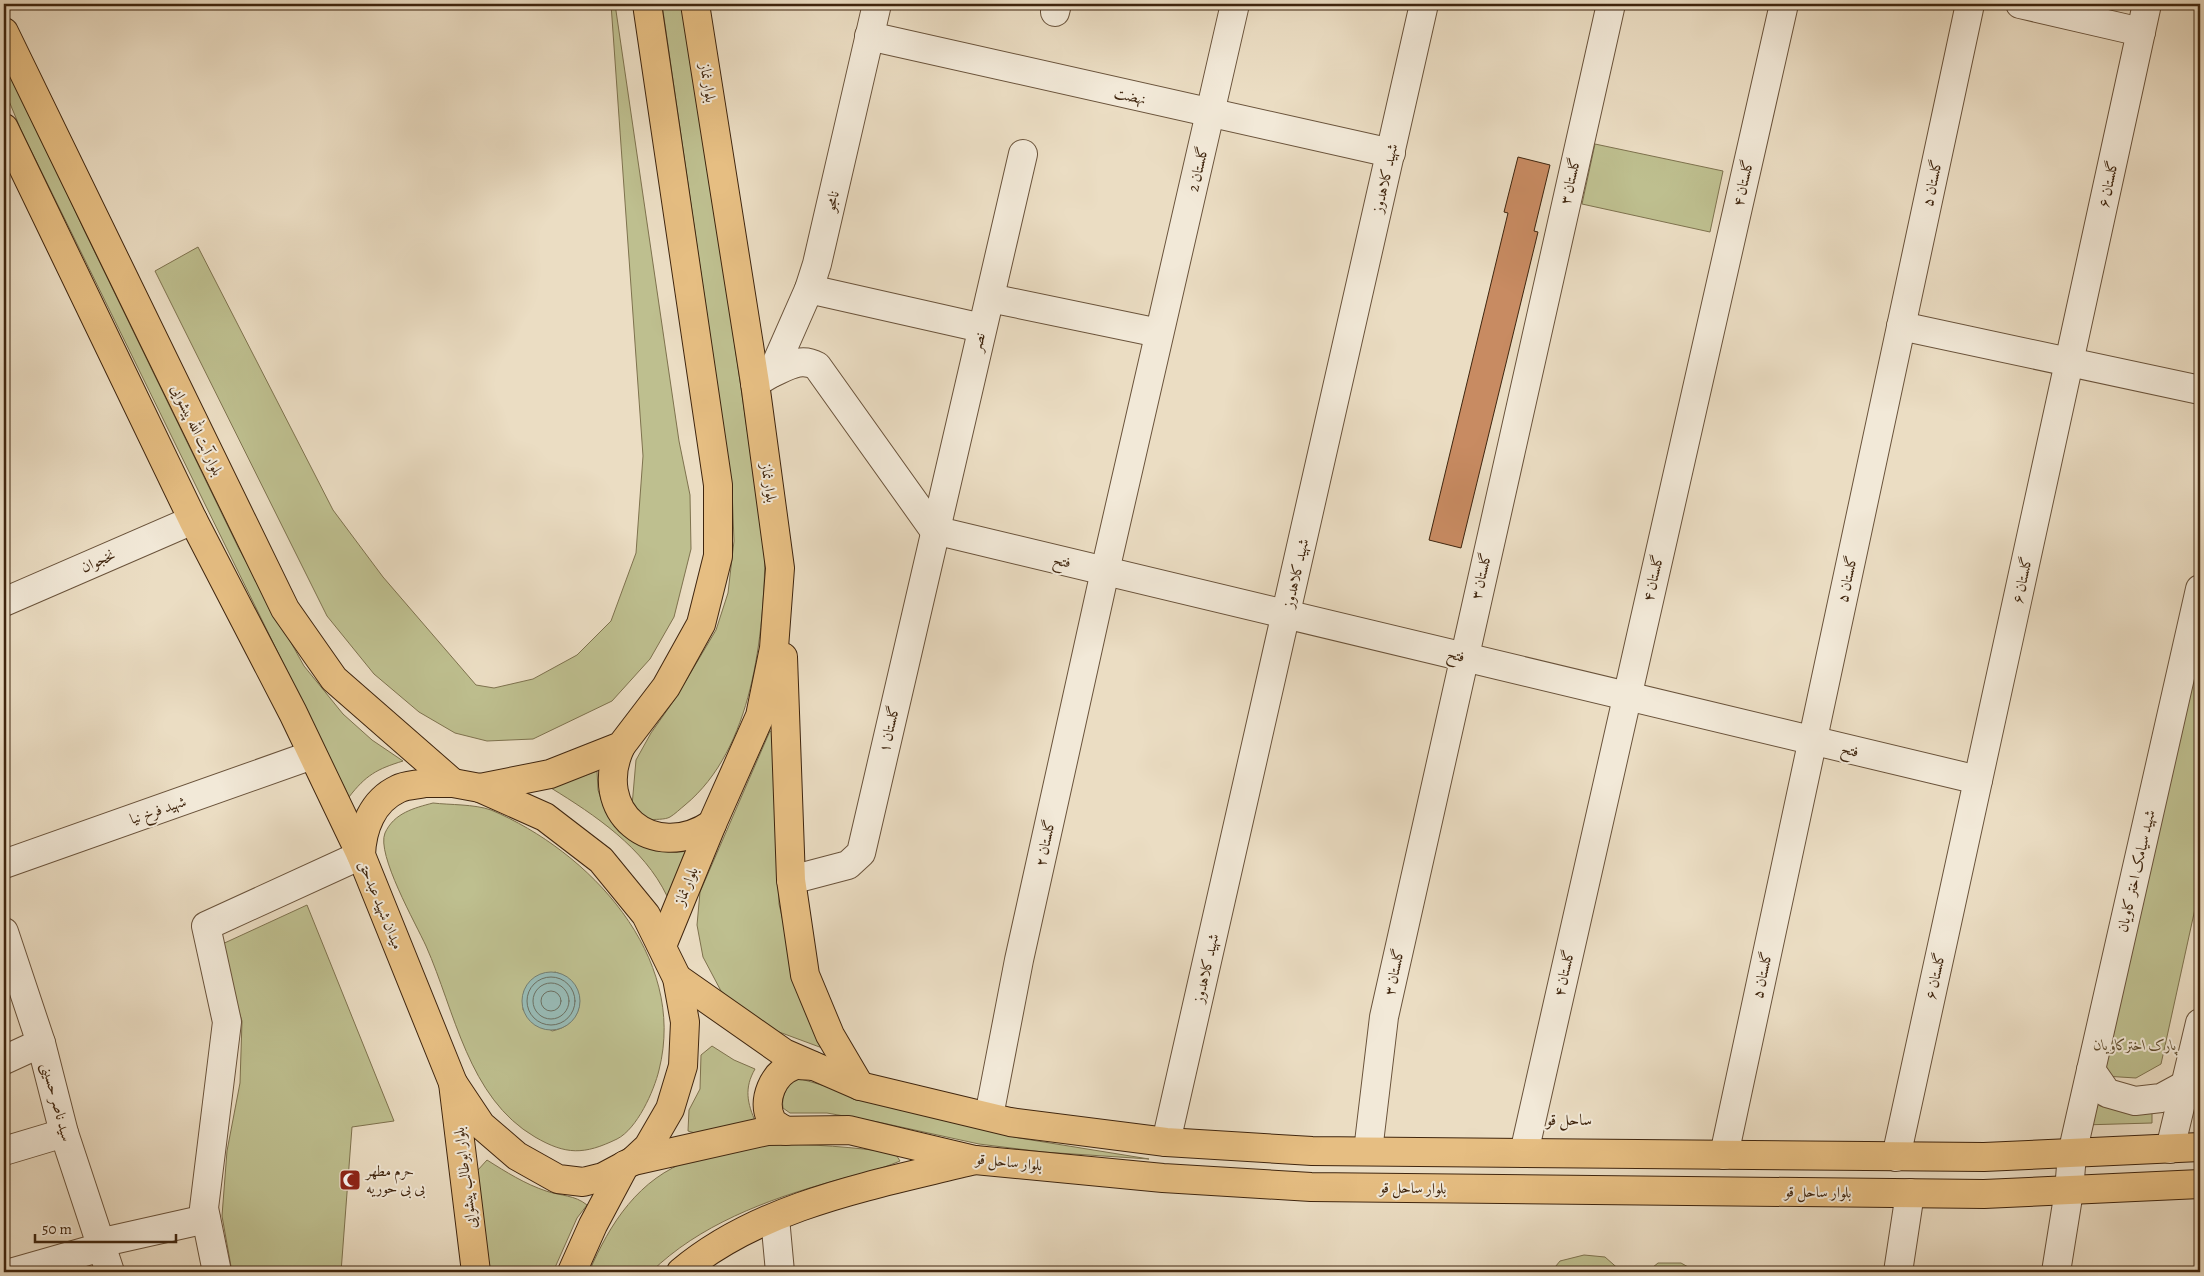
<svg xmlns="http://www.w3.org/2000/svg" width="2204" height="1276" font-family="Alegreya,Amiri,serif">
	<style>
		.green { fill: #bebf8f; stroke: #7e724e; fill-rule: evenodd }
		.water { fill: #98bbb6; stroke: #747f73 }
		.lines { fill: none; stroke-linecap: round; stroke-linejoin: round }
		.shore { stroke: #6c7062; stroke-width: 1 }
		.building { fill: #c88b62; stroke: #3f250e }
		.minor-casing { stroke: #6a533b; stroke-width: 30 }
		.major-casing { stroke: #3f250e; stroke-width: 30 }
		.highway-casing { stroke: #3f250e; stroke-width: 30 }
		.minor { stroke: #f2e9d8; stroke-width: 28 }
		.major { stroke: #e6be82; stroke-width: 28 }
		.highway { stroke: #e6be82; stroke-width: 28 }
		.labels { text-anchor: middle; stroke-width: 4; stroke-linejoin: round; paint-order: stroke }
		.street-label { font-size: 15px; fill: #3f250e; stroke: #f2e9d8 }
		.park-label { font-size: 15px; font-style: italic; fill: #5f4c2e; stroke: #f2e9d8 }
		.poi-label { font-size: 15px; fill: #3f250e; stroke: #f2e9d8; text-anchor: start }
		.neighbourhood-label { font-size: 16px; fill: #3f250e; stroke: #f2e9d8 }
	</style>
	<rect width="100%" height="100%" fill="#ebddc3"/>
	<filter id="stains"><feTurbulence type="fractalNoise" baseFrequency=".004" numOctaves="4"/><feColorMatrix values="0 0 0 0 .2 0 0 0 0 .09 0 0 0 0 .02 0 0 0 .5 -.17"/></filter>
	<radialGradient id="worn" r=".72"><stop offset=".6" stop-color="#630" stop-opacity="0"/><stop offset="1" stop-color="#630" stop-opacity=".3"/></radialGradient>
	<g class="green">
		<path d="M611,4H615L679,441L690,495L691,549L674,617L650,659L612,701L533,739L487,741L455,733L419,712L374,674L327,616L155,271L198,247L333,510L383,577L476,685L494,688L533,679L577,655L611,621L636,553L643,456Z"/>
		<path d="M662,4H685L765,552C764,635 753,749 685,805C680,809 675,814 670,817C665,820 654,819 648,820L632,806L636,760L651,733L675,699L716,630L728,593L734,541L732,488Z"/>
		<path d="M4,57L84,230L239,549L304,666L343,714L372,740L403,761C377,769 366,775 349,797L21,130L4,89Z"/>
		<path d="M1595,144L1723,171L1710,232L1582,204Z"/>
		<path d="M2200,634V886L2161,1064L2136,1078L2104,1076Z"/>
		<path d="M770,731L777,734L779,904L793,963L825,1049L771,1029L742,1009L721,991L703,957L697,925L700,892Z"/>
		<path d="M597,771L598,790L604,808L623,830L690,845L667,896C644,848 595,815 551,788Z"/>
		<path d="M433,803C450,805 474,804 491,810C589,851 688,956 659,1070C654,1091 637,1129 617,1139C584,1155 566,1155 535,1137C468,1098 455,1011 426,946C416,924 376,854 385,833C394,813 414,808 433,803ZM555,972C589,983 587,1024 552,1031L523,1010L524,991Z"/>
		<path d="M307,905L394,1121L352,1127L341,1272H232L222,1216L227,1151L240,1083L242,1021L218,946Z"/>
		<path d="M712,1046L734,1060L755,1069C744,1088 747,1103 756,1123L695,1133L688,1131L689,1110L700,1089L701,1055Z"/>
		<path d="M794,1077L943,1120L1019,1138L1149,1159L1043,1152L979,1144L878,1122L827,1113H790L783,1108C781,1096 787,1086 794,1077Z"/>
		<path d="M2085,1095L2152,1109V1123L2082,1125Z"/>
		<path d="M770,1144C812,1144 853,1147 895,1153L900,1161C877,1171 854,1175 830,1182C766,1200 699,1225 651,1272H589C610,1223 639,1178 691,1160C716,1152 745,1149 770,1144Z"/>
		<path d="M487,1160C506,1172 525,1184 546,1191C561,1196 575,1195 587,1205L577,1218L553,1272H490L477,1171Z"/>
		<path d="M1584,1255L1605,1257L1622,1272H1551L1560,1261Z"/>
		<path d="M1658,1263H1681L1697,1272H1647Z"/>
	</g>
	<circle class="water" cx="551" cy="1001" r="29"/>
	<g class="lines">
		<g class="shore">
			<circle cx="551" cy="1001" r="24"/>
			<circle cx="551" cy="1001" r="18"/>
			<circle cx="551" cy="1001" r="10"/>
		</g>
	</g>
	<path class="building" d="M1518,157L1550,165L1534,231L1538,232L1461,548L1429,540L1508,213L1504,212Z"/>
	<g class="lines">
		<g class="minor-casing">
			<g id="minor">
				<path d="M2020,4L2141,32"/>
				<path d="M1055,12L1057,4"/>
				<path d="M869,36L1391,153"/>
				<path d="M809,289L982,328"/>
				<path d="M990,298L1159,333"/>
				<path d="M1901,326L2200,390"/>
				<path d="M772,373C788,366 801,357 817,366L934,530"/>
				<path d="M755,383L772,373L809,289L817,264L877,4"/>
				<path d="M934,530L1978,780"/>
				<path d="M4,602L193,520"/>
				<path d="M4,864L312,755"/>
				<path d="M791,880L848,865L861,853L1023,154"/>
				<path d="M4,932L41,1043L64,1133L110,1272"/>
				<path d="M4,1060L41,1043"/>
				<path d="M2091,1070L2107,1093L2135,1101L2161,1098L2185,1085"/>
				<path d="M989,1116L1019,960L1105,571L1235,4"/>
				<path d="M1166,1142L1424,4"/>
				<path d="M2170,1149L2200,1023"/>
				<path d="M4,1151L64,1133"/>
				<path d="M1368,1151L1384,1017L1611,4"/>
				<path d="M1524,1153L1784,4"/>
				<path d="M1724,1155L1970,4"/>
				<path d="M1896,1157L2147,4"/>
				<path d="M775,1218L780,1272"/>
				<path d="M14,1272L91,1250L99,1243L206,1219"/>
				<path d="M217,1272L204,1208L227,1022L206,926L361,855"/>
				<path d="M1898,1272L1910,1193"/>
				<path d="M2056,1272L2069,1191L2072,1154L2200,589"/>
			</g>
		</g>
		<g class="major-casing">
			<g id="major">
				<path d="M4,32L285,609L334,679L453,783"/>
				<path d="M4,128L193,520L293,713L361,855"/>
				<path d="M783,657L791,880L805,975L830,1035L860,1086"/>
				<path d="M621,746C590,811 653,864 712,824"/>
				<path d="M425,783H453L480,788L545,817L601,860L646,915L677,978L685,1022L683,1066L670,1109L648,1147L633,1161L603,1177L583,1182L558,1179L517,1156L481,1125L453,1083L361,855C362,829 372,801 398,789C405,785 417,785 425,783Z"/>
				<path d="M480,788L550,774L621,746L666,687L701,624L718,556V485L647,4"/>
				<path d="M662,946L712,824L760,716L774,648L780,568L755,383L695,4"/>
				<path d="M677,978L784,1053L860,1086L1010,1122L1166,1142L1312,1151L1984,1157L2200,1147"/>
				<path d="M786,1131C781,1128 773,1124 771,1119C762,1100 773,1073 793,1066C798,1064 807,1066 813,1066"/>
				<path d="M633,1161L767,1131L849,1130L975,1160L1163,1178L1311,1187L1984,1194L2200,1184"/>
			</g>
		</g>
		<g class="highway-casing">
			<g id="highway">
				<path d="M453,1083L476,1272"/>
				<path d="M572,1272L593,1225L625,1165"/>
				<path d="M681,1272C762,1204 875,1185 975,1160"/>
			</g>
		</g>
		<use href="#minor" class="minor"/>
		<use href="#major" class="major"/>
		<use href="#highway" class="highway"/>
	</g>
	<defs>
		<g id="mosque-square" transform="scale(1.125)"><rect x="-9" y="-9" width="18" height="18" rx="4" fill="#8f2418" stroke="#f2e9d8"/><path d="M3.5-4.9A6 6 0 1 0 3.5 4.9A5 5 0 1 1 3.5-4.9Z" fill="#fff"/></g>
	</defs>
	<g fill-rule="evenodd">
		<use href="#mosque-square" x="350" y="1180"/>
	</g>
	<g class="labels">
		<g class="street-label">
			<text transform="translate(708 83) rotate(81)" y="5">بلوار نماز</text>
			<text transform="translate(1130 96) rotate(13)" y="5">نهضت</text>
			<text transform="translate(1198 169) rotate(-77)" y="5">گلستان 2</text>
			<text transform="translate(1385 178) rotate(-77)" y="5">شهید کلاهدوز</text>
			<text transform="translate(1570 181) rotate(-77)" y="5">گلستان ۳</text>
			<text transform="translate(1743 183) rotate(-77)" y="5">گلستان ۴</text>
			<text transform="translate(1932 183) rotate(-78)" y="5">گلستان ۵</text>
			<text transform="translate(2108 184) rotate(-78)" y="5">گلستان ۶</text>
			<text transform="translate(832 201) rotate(-77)" y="5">نامجو</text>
			<text transform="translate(978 342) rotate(-77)" y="5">نصر</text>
			<text transform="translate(197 430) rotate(64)" y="5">بلوار آیت الله پیشوایی</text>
			<text transform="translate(769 483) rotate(82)" y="5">بلوار نماز</text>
			<text transform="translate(98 561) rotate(-23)" y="5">نخجوان</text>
			<text transform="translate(1062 561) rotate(13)" y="5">فتح</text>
			<text transform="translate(1296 573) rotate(-77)" y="5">شهید کلاهدوز</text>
			<text transform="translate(1481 576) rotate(-77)" y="5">گلستان ۳</text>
			<text transform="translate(1653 578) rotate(-77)" y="5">گلستان ۴</text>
			<text transform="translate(1847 579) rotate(-78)" y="5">گلستان ۵</text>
			<text transform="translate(2022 580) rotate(-78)" y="5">گلستان ۶</text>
			<text transform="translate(1456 655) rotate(14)" y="5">فتح</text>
			<text transform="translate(889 729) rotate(-77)" y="5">گلستان ۱</text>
			<text transform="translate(1850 750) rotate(14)" y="5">فتح</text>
			<text transform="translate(158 810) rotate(-19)" y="5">شهید فرخ نیا</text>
			<text transform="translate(1045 843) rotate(-78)" y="5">گلستان ۲</text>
			<text transform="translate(2136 871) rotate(-77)" y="5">شهید سیامک اختر کاویان</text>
			<text transform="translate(686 886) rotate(-68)" y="5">بلوار نماز</text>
			<text transform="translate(381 905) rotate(68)" y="5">میدان شهید عبدحق</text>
			<text transform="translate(1206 968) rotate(-77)" y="5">شهید کلاهدوز</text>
			<text transform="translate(1394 972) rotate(-78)" y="5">گلستان ۳</text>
			<text transform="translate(1564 973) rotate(-77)" y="5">گلستان ۴</text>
			<text transform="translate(1762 975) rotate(-78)" y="5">گلستان ۵</text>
			<text transform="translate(1935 976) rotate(-78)" y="5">گلستان ۶</text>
			<text transform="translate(57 1102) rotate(75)" y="5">سید ناصر حسینی</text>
			<text transform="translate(1009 1162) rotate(6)" y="5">بلوار ساحل قو</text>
			<text transform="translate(465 1178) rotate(-97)" y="5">بلوار ابوطالب پیشوایی</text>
			<text transform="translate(1413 1188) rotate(1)" y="5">بلوار ساحل قو</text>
			<text transform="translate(1818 1192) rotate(1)" y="5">بلوار ساحل قو</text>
		</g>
		<g class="park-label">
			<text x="2135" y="1050">پارک اخترکاویان</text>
		</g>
		<g class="poi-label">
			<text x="366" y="1176">حرم مطهر<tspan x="366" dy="17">بی بی حوریه</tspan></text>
		</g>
		<g class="neighbourhood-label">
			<text x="1569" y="1125">ساحل قو</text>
		</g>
	</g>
	<rect width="2204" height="1276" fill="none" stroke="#ebddc3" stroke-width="20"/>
	<rect x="5" y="5" width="2194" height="1266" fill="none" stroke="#3f250e" stroke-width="2.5"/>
	<rect x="10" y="10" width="2184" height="1256" fill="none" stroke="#3f250e"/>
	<path d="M35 1234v8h141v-8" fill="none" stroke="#3f250e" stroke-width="2.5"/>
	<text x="42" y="1234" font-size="15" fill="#3f250e" stroke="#f2e9d8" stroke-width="4" paint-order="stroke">50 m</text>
	<rect width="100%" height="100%" filter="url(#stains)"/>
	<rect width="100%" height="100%" fill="url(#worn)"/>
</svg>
